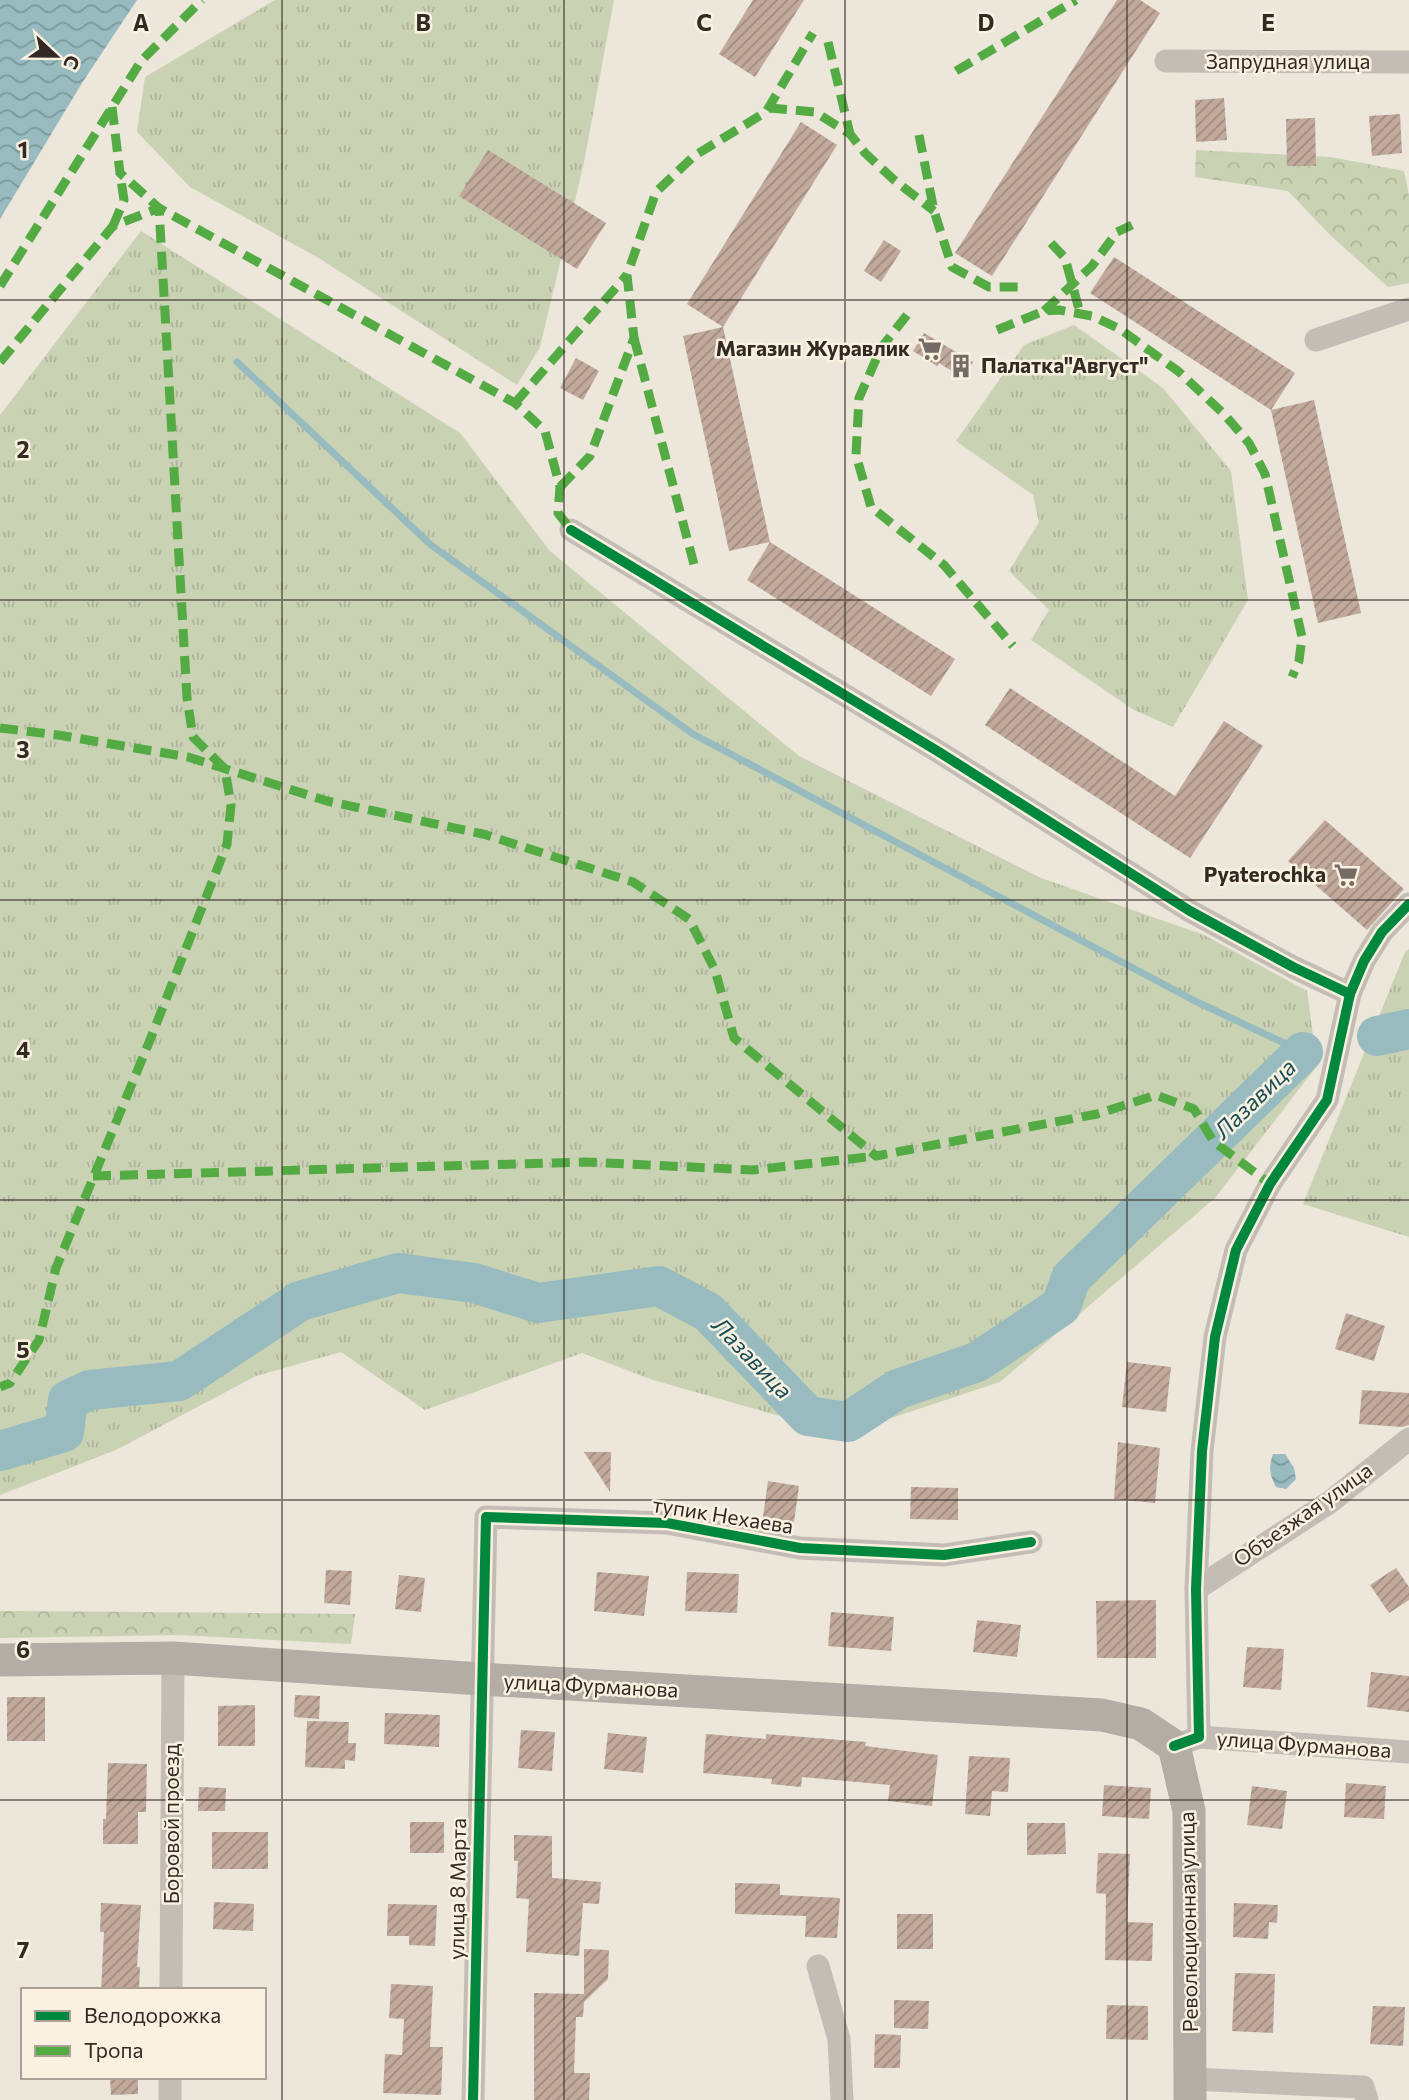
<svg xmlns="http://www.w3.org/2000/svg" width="1409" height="2100" font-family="Commissioner,sans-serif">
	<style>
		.grass { fill: url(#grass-tufts) }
		.forest { fill: url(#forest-crowns) }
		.water { fill: url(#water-waves) }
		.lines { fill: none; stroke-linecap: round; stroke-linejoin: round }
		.stream { stroke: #97bbbe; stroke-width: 7 }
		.river { stroke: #97bbbe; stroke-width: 40 }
		.building { fill: url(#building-hatch) }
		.minor { stroke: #c4bdb5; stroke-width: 23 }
		.secondary { stroke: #b4ada5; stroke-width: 33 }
		.quiet { stroke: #54ab44; stroke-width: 9; stroke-dasharray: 18 9; stroke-linecap: butt }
		.cycleway-casing { stroke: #faf1e1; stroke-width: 15 }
		.cycleway { stroke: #00873e; stroke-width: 10 }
		.grid { fill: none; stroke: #342a24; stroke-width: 2; stroke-opacity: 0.55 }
		.labels { text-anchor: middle; stroke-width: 5; stroke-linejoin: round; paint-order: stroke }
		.street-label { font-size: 21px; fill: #342a24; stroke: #faf1e1 }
		.poi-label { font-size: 21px; font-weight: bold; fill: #342a24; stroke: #faf1e1; text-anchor: end }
		.water-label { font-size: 23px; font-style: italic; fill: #174e58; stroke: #faf1e1 }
		.grid-label { font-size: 23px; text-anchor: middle; font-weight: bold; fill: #342a24; stroke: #faf1e1; stroke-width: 5; stroke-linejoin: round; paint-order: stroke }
	</style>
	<defs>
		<pattern id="grass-tufts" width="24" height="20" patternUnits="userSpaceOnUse" patternTransform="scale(1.75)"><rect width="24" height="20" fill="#cad2b4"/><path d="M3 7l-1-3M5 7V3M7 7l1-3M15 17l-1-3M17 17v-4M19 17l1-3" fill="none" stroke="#aeb49b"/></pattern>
		<pattern id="forest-crowns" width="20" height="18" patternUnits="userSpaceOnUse" patternTransform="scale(1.75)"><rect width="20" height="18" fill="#cad2b4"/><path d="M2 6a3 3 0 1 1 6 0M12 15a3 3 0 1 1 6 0" fill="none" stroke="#aeb49b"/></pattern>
		<pattern id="water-waves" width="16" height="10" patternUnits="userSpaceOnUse" patternTransform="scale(1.75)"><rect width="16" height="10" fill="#97bbbe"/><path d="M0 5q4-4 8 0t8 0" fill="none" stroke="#7c989a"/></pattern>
		<pattern id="building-hatch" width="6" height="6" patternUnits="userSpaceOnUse" patternTransform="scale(1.75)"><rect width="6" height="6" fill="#c1aa9c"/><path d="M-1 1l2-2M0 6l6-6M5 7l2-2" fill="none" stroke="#9e8b7f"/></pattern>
	</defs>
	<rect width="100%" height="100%" fill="#ece6db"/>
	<g class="grass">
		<path d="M275,0H614L584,162L540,347L517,385L317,257L190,187L137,132L145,77Z"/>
		<path d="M141,231L460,433L550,551L799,756L1041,878L1204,935L1307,991L1317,1066L1215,1198L1000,1382L843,1434L653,1380L582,1353L425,1410L341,1352L256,1376L116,1450L0,1495V415Z"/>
		<path d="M1074,325L1163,388L1231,471L1248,600L1173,727L1134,710L1031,640L1049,610L1009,571L1039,522L1033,495L956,441L1024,345Z"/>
		<path d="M1409,949V1237L1303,1204L1405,952Z"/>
	</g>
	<g class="forest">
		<path d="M1196,150L1331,157L1404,171L1409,196V283L1388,287L1330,235L1288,191L1195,177Z"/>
		<path d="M0,1611H18L355,1614L351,1644L180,1635L0,1638Z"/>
	</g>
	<g class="water">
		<path d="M0,0H137L82,83L0,219Z"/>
		<path d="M1273,1454H1285L1294,1468L1296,1479L1286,1489L1276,1487C1270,1475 1268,1468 1273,1454Z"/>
	</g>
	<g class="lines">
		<path class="stream" d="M237,362L431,545L693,734L1195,1001L1303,1052"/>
		<g class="river">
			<path d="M1377,1036L1409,1029"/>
			<path d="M0,1451L64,1432L68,1400L90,1390L179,1381L300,1301L398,1273L474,1283L538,1303L659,1286L708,1312L808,1416L848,1422L898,1389L977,1362L1061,1306L1071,1278L1303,1052"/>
		</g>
	</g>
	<g class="building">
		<path d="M753,0H804L755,77L719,54Z"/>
		<path d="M1117,0H1140L1160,13L992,276L955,253Z"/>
		<path d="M1224,98L1227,140L1196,142L1195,100Z"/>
		<path d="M1400,114L1402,153L1372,156L1369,116Z"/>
		<path d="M1315,118L1316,166H1287L1286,119Z"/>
		<path d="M801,122L837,145L723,327L687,304Z"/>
		<path d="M488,150L606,223L577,269L459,196Z"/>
		<path d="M884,240L901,251L881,282L864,271Z"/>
		<path d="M1114,257L1295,373L1271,410L1090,293Z"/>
		<path d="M723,327L770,542L729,551L683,336Z"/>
		<path d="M924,333L973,362L963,378L939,363L937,366L913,351Z"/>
		<path d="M576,358L599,371L583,400L560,388Z"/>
		<path d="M1314,400L1361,613L1318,623L1271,410Z"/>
		<path d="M770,542L955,659L931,696L747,580Z"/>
		<path d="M1010,688L1175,796L1224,721L1263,746L1190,858L985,725Z"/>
		<path d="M1325,820L1404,889L1367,930L1288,861Z"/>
		<path d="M1346,1313L1385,1326L1374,1361L1335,1349Z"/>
		<path d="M1127,1362L1171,1367L1166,1412L1122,1407Z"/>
		<path d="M1362,1390L1409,1393V1425L1402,1427L1359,1424Z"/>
		<path d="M1118,1442L1160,1448L1155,1503L1114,1499Z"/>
		<path d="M584,1452H611L610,1492Z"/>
		<path d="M768,1481L799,1486L794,1522L763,1517Z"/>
		<path d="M911,1487L958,1488V1520L910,1519Z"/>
		<path d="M1396,1568L1409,1587V1600L1389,1613L1370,1585Z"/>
		<path d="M326,1570L352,1571L350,1605L324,1603Z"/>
		<path d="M597,1572L649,1576L644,1616L594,1611Z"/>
		<path d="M687,1572L739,1574L737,1613L685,1611Z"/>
		<path d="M399,1575L425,1578L421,1612L395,1609Z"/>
		<path d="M1156,1600V1658H1097L1096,1601Z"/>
		<path d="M831,1612L894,1617L891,1651L828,1646Z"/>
		<path d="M977,1620L1021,1625L1017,1657L973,1652Z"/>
		<path d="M1247,1647L1284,1649L1281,1690L1243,1687Z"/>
		<path d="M1371,1672L1409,1676V1712L1367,1707Z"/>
		<path d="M295,1695L320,1696L319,1719L294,1717Z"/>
		<rect x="7" y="1697" width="38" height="44"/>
		<path d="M255,1705V1746H218V1706Z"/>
		<path d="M385,1713L440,1715L439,1747L384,1744Z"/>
		<path d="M307,1721L349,1722L348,1743H356L355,1761L345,1760V1769L305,1767Z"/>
		<path d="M521,1730L555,1732L552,1771L518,1768Z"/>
		<path d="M608,1733L647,1737L643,1773L604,1769Z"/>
		<path d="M706,1734L766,1739V1734L829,1739L866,1742L865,1746L938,1755L932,1806L888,1801L890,1785L802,1777L801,1787L771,1784L772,1779L703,1773Z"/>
		<path d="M969,1756L1010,1758L1008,1792L992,1791L990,1816L965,1814Z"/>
		<path d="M108,1763L147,1764L146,1812H138V1844H103V1819H106Z"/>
		<path d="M1346,1783L1386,1786L1384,1819L1344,1817Z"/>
		<path d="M1104,1785L1151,1788L1149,1819L1102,1816Z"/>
		<path d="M1252,1786L1287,1791L1282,1829L1247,1825Z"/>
		<path d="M199,1787L226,1788L225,1811H198Z"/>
		<rect x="410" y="1822" width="34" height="31"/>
		<path d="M1027,1823H1065L1066,1854L1027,1855Z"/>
		<rect x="212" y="1832" width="56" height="37"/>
		<path d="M514,1835L552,1836V1878L601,1882L599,1904L583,1903L579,1956L526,1952L529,1899L516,1898L518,1861H514Z"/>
		<path d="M1098,1853L1130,1854L1127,1922L1153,1923L1152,1961L1105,1960L1106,1894L1096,1893Z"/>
		<path d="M735,1883L780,1884V1895L840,1898L837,1938L805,1937L806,1916L735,1914Z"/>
		<path d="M214,1902L254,1904L253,1931L213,1929Z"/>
		<path d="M101,1903L141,1905L137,1967H140L139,1990H101L104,1932H100Z"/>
		<path d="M1234,1903L1278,1905L1277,1923L1269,1922L1268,1939L1233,1937Z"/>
		<path d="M388,1904L437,1905L435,1946L409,1945V1936H387Z"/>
		<rect x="897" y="1914" width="36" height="35"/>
		<path d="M584,1949L609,1950L608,1979L584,2002L583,2017H576L574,2073H590L589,2100H534V1993L584,1994Z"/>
		<path d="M1235,1973L1275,1974L1273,2033L1232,2031Z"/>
		<path d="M391,1984L433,1986L430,2047H443L441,2095L383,2093L385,2054L402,2055L404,2019L389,2018Z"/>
		<path d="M894,2000L929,2001L928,2029L894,2028Z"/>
		<path d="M1107,2005L1148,2006V2040L1106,2039Z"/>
		<path d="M1373,2006L1405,2007L1403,2046L1370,2044Z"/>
		<path d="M875,2034L901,2035L900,2068H874Z"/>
		<path d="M110,2077H138V2094L111,2095Z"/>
	</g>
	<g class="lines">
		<g class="minor">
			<path d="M1166,61L1409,62"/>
			<path d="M1316,340L1409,309"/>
			<path d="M571,530L939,752L1190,911L1293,967L1350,994"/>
			<path d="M1196,1589L1330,1502L1409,1439"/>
			<path d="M1199,1737L1409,1752"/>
			<path d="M1174,1746L1199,1737L1196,1589L1202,1451L1215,1337L1236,1250L1270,1184L1327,1100L1350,994L1364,961L1382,932L1409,904"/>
			<path d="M818,1966L839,2039L842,2100"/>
			<path d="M171,1990L173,1658"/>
			<path d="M1191,2079L1363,2087L1367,2100"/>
			<path d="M170,2100V2077"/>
			<path d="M473,2100L486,1517L667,1523L800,1548L944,1555L1031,1542"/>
		</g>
		<path class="secondary" d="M0,1660L173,1658L481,1679L1102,1715L1141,1724L1174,1746L1189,1811L1190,2100"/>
		<g class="quiet">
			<path d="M828,42L850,134"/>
			<path d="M956,71L1076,0"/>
			<path d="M112,107L120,173L159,208L515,403L545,431L560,487L558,513L571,530"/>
			<path d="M769,108L815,112L850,134L865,153L893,179L934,211"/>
			<path d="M919,135L934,211L952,267L989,287H1024"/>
			<path d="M113,226L124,200L120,173"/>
			<path d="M1051,243L1065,258L1080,313"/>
			<path d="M0,286L141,61L202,0"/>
			<path d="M1044,311L1092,266L1117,232L1132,225"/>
			<path d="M907,315L881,348L859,398L856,455L871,507L944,565L1013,646"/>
			<path d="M997,330L1044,311L1059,310L1092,316L1120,329L1154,354L1178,371L1224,414L1249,443L1265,474L1302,637L1299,661L1292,677"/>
			<path d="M634,338L696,572"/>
			<path d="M0,362L113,226L159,208L187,698L193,737L225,769L231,805L227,844L150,1040L56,1268L39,1340L10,1383L0,1387"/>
			<path d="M515,403L627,275"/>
			<path d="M560,487L590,456L634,338L627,275L656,192L694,156L766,112L813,33"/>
			<path d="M0,728L58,735L188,757L327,801L483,834L633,882L689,919L715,970L734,1038L876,1156L1097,1114L1156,1095L1194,1109L1213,1141L1270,1184"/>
			<path d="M93,1176L585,1162L753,1170L876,1156"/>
		</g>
		<g class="cycleway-casing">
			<g id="cycleway">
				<path d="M571,530L939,752L1190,911L1293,967L1350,994"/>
				<path d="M1174,1746L1199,1737L1196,1589L1202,1451L1215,1337L1236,1250L1270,1184L1327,1100L1350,994L1364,961L1382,932L1409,904"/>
				<path d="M473,2100L486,1517L667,1523L800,1548L944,1555L1031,1542"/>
			</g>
		</g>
		<use href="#cycleway" class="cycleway"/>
	</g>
	<path class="grid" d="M282,0V2100M564,0V2100M845,0V2100M1127,0V2100M0,300H1409M0,600H1409M0,900H1409M0,1200H1409M0,1500H1409M0,1800H1409"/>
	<defs>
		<g id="supermarket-bare" transform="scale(1.89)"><path d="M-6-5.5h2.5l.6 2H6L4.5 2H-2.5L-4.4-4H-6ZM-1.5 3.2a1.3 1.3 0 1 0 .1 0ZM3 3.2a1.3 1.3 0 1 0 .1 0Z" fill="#746c64" stroke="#faf1e1" stroke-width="2.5" paint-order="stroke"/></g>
		<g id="building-bare" transform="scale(1.89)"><path d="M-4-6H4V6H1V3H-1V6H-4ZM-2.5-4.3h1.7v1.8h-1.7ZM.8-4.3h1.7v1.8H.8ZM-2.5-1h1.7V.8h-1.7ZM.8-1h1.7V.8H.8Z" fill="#746c64" stroke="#faf1e1" stroke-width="2.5" paint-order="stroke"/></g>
	</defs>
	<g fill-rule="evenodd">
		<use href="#supermarket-bare" x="930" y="349"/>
		<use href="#building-bare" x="961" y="366"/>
		<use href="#supermarket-bare" x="1346" y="875"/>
	</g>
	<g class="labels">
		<g class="street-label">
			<text x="1288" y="69">Запрудная улица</text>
			<text transform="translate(1303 1515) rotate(-35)" y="7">Объезжая улица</text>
			<text transform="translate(723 1516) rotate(9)" y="7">тупик Нехаева</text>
			<text transform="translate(591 1686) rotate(3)" y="7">улица Фурманова</text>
			<text transform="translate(1304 1745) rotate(4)" y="7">улица Фурманова</text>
			<text transform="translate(172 1824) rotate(-90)" y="7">Боровой проезд</text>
			<text transform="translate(458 1889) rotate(-89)" y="7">улица 8 Марта</text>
			<text transform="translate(1189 1922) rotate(-91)" y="7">Революционная улица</text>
		</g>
		<g class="poi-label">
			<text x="910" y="356">Магазин Журавлик</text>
			<text x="981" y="373" text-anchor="start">Палатка"Август"</text>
			<text x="1326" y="882">Pyaterochka</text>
		</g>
		<g class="water-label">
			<text transform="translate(1255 1099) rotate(-44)" y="8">Лазавица</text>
			<text transform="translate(752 1358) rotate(46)" y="8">Лазавица</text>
		</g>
	</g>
	<g class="grid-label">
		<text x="141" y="31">A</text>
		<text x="423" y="31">B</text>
		<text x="704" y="31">C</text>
		<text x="986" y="31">D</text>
		<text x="1268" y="31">E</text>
		<text x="23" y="158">1</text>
		<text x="23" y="458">2</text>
		<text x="23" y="758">3</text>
		<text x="23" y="1058">4</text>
		<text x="23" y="1358">5</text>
		<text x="23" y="1658">6</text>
		<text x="23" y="1958">7</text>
	</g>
	<rect x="21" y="1988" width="245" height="91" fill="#faf1e1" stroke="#aba195" stroke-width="2"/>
	<rect x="35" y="2011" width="35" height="10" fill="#00873e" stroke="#aba195" stroke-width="2"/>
	<text x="84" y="2023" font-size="21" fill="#342a24">Велодорожка</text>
	<rect x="35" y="2046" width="35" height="10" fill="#54ab44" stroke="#aba195" stroke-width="2"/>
	<text x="84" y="2058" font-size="21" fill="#342a24">Тропа</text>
	<g transform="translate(56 56) rotate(112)" stroke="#faf1e1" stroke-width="5" paint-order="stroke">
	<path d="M0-5L12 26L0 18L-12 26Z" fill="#342a24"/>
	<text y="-10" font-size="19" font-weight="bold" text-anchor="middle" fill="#342a24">С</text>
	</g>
</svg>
